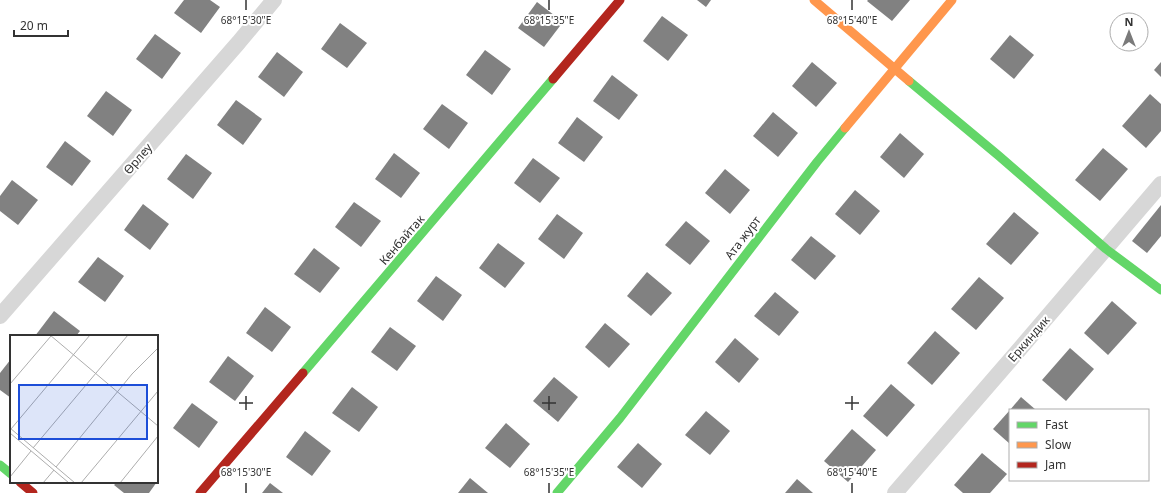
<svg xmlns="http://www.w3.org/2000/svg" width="1161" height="493" font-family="'Noto Sans',sans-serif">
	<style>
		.building { fill: #818181 }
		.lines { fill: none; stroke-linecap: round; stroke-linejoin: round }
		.street { stroke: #d7d7d7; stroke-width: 16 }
		.fast { stroke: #63d668; stroke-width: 9 }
		.slow { stroke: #ff974d; stroke-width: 9 }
		.jam { stroke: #b3261e; stroke-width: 9 }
		.ticks { fill: none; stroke: #333; stroke-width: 1.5 }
		.labels { text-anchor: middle; stroke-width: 4; stroke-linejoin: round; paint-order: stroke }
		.street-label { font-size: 12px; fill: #333; stroke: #fff }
		.inset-road { fill: none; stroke: #adadad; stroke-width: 1 }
		.view { fill: #1d4ed8; fill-opacity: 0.15; stroke: #1d4ed8; stroke-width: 2 }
		.inset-edge { fill: none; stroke: #333; stroke-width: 2 }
		.ticks-label { font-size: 10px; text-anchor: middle; fill: #333; stroke: #fff; stroke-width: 4; stroke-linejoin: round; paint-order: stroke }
	</style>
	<rect width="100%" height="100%" fill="#fff"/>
	<g class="building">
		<path d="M184,0H210L220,7L201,33L174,13Z"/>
		<path d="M697,0H711L706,7Z"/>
		<path d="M868,0H910L892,21L867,1Z"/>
		<path d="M537,2L563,22L544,47L518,28Z"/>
		<path d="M662,16L688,35L668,61L643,41Z"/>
		<path d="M340,23L367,43L347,68L321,49Z"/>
		<path d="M155,34L181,53L162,79L136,59Z"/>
		<path d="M1010,35L1034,55L1014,79L990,59Z"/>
		<path d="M485,50L511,69L492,95L466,75Z"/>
		<path d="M277,52L303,72L284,97L258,77Z"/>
		<path d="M812,62L837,83L816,107L792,86Z"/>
		<path d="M1161,62V77L1154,70Z"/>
		<path d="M612,75L638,95L619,120L593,101Z"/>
		<path d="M106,91L132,110L113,136L87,116Z"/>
		<path d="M1150,94L1161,104V131L1146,148L1122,126Z"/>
		<path d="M236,100L262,119L243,145L217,125Z"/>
		<path d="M442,104L468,123L449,149L423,129Z"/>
		<path d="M773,112L798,133L778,157L753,136Z"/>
		<path d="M577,117L603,137L584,162L558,143Z"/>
		<path d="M900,133L924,154L904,178L880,157Z"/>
		<path d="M65,141L91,161L72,186L46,167Z"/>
		<path d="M1103,148L1128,169L1100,201L1075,180Z"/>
		<path d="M394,153L420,173L401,198L375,179Z"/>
		<path d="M186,154L212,173L193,199L167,179Z"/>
		<path d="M533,158L560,178L540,203L514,183Z"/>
		<path d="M725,169L750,190L730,214L705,193Z"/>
		<path d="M12,180L38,200L18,225L0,211V196Z"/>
		<path d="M855,190L880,211L860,235L835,214Z"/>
		<path d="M354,202L381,221L361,247L335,227Z"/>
		<path d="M143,204L169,224L150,250L124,230Z"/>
		<path d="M1161,205V236L1147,253L1132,241Z"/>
		<path d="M1014,212L1039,233L1011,265L986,244Z"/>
		<path d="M557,214L583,233L564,259L538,239Z"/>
		<path d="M686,221L710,241L690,265L665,245Z"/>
		<path d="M811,236L836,256L815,280L791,260Z"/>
		<path d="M498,243L525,263L505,288L479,268Z"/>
		<path d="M314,248L340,268L320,293L294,274Z"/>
		<path d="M98,257L124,276L105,302L78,282Z"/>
		<path d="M647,272L672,293L651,316L627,296Z"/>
		<path d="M436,276L462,295L443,321L417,301Z"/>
		<path d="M979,277L1004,298L976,330L951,309Z"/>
		<path d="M775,292L799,312L779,336L754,316Z"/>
		<path d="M1112,301L1137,323L1108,355L1084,333Z"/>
		<path d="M265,307L291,327L272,352L246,333Z"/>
		<path d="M54,311L80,331L76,336H35Z"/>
		<path d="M605,323L630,344L609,368L585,347Z"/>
		<path d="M390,327L416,346L397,371L371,352Z"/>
		<path d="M935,331L960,353L932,385L907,363Z"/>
		<path d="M735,338L759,359L739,383L715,362Z"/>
		<path d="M1070,348L1094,369L1066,401L1042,380Z"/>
		<path d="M228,356L254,376L235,401L209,382Z"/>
		<path d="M11,359V398L0,390V373Z"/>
		<path d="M554,377L578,397L558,422L533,401Z"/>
		<path d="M891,384L915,405L887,437L863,416Z"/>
		<path d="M352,387L378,407L359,432L332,413Z"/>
		<path d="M1021,397L1036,410H1010Z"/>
		<path d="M192,403L218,422L199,448L173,428Z"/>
		<path d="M1010,410V444L993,429Z"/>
		<path d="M706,411L730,431L710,455L685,435Z"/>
		<path d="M506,423L530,444L510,468L485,448Z"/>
		<path d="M852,429L876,450L848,482L824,461Z"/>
		<path d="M305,431L331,451L312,476L286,457Z"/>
		<path d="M638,443L662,464L642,488L617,467Z"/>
		<path d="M982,453L1007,474L990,493H963L954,485Z"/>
		<path d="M157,478L159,479L149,493H124L114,485L117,482H157Z"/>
		<path d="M470,478L488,493H458Z"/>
		<path d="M797,479L813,493H785Z"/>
		<path d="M270,483L283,493H262Z"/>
	</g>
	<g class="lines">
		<g class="street">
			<path d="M0,316L239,42L274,0"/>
			<path d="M895,493L1018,351L1161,184"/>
		</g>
		<g class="fast">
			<path d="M909,81L999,156L1106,249L1161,290"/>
			<path d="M303,373L553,79"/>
			<path d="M0,465L11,474"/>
			<path d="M557,493L620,418L817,162L845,128"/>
		</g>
		<g class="slow">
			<path d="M814,0L909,81"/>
			<path d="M845,128L952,0"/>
		</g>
		<g class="jam">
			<path d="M553,79L620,0"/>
			<path d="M20,482L33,493"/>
			<path d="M200,493L303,373"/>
		</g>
	</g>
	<path class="ticks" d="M246,0V10M549,0V10M852,0V10M246,396V410M549,396V410M852,396V410M239,403H253M542,403H556M845,403H859M246,483V493M549,483V493M852,483V493"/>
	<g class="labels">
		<g class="street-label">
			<text transform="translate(138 159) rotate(-49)" y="4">Өрлеу</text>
			<text transform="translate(743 238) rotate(-53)" y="4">Ата журт</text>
			<text transform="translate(402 240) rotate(-49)" y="4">Кенбайтак</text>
			<text transform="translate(1029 339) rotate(-49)" y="4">Еркиндик</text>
		</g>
	</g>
	<g transform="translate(10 335)">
		<rect width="148" height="148" fill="#fff"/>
		<path class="inset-road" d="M40,0L148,91M0,49L41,1M0,93L65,148M1,94L80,0M0,98L59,148M23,113L118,0M46,132L122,39L148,13M0,142L21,116M33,148L44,135M71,148L148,56M110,148L148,101"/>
		<path class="view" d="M9,50H137V104H9Z"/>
		<rect width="148" height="148" class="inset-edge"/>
	</g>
	<g class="ticks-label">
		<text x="246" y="24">68°15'30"E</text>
		<text x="549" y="24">68°15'35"E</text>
		<text x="852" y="24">68°15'40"E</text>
		<text x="246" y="476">68°15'30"E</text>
		<text x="549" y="476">68°15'35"E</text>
		<text x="852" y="476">68°15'40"E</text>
	</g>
	<rect x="1009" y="409" width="140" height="72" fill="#ffffff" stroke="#adadad"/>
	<rect x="1017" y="422" width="20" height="6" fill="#63d668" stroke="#adadad"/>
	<text x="1045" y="429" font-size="12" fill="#333333">Fast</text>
	<rect x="1017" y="442" width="20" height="6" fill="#ff974d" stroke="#adadad"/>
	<text x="1045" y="449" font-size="12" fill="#333333">Slow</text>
	<rect x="1017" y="462" width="20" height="6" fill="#b3261e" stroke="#adadad"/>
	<text x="1045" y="469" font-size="12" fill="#333333">Jam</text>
	<g transform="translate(1129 32)"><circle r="19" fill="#ffffff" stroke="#adadad"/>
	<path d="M0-3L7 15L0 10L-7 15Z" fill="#7a7a7a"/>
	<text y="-6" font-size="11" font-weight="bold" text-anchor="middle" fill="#333333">N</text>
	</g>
	<path d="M14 30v6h54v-6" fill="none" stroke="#333333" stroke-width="2"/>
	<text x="20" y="30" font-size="12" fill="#333333" stroke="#ffffff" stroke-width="3" paint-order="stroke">20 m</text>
</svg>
